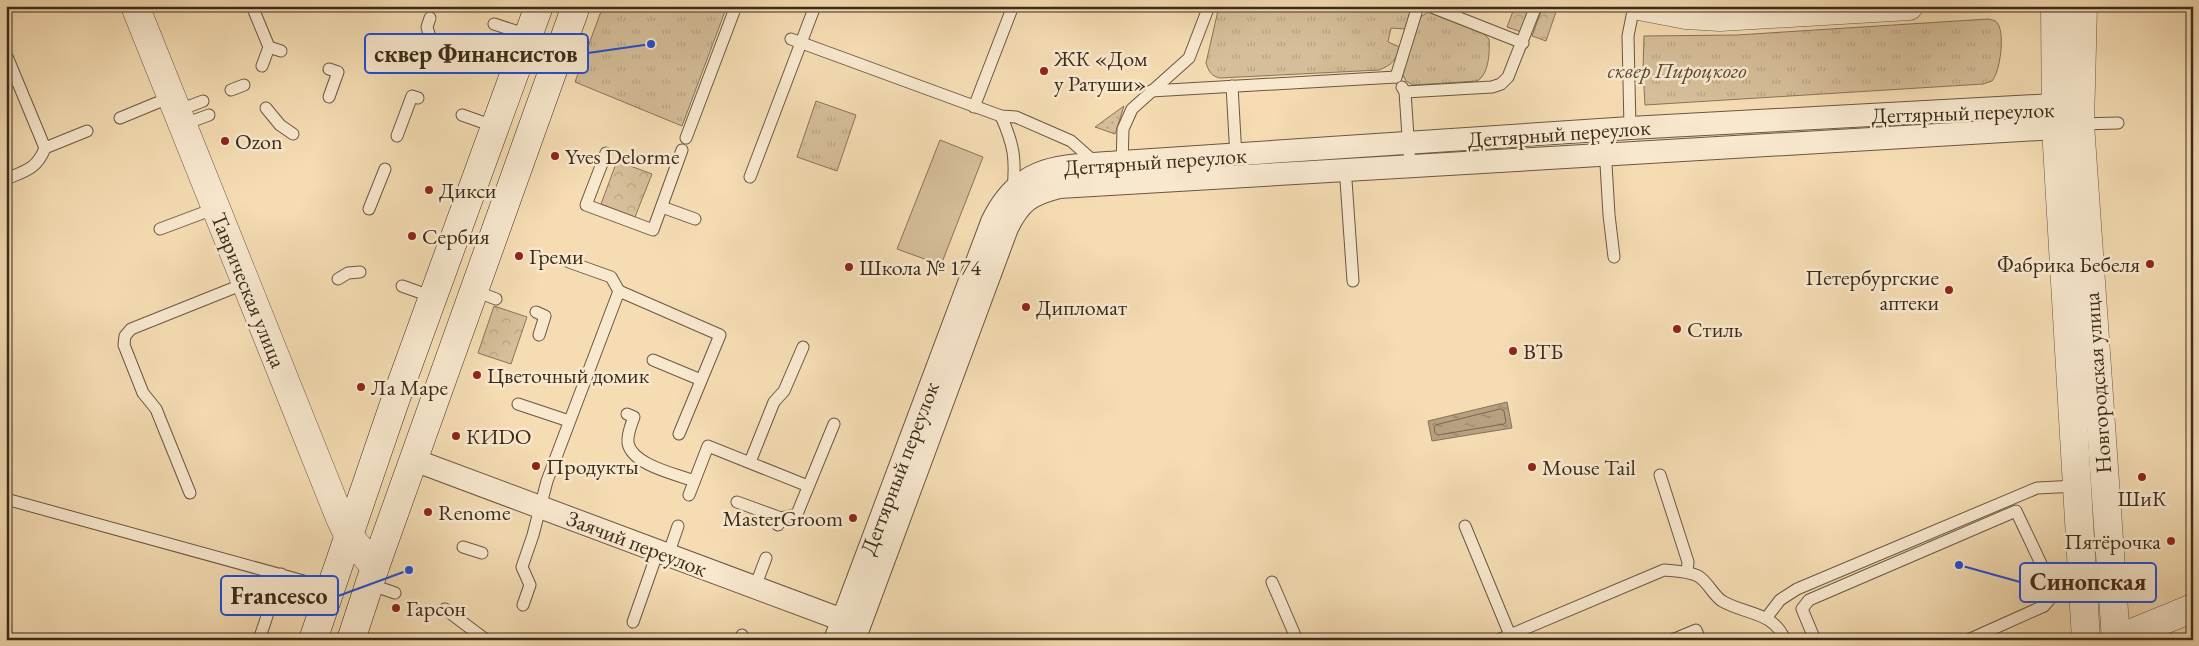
<svg xmlns="http://www.w3.org/2000/svg" width="2199" height="646" font-family="'EB Garamond',serif">
	<style>
		.grass { fill: url(#grass-dots); stroke: #88745a }
		.forest { fill: url(#forest-crowns); stroke: #88745a }
		.park { fill: url(#park-tufts); stroke: #88745a }
		.pitch { fill: #d5be99; stroke: #88745a }
		.water { fill: url(#water-ripples); stroke: #857157 }
		.lines { fill: none; stroke-linecap: round; stroke-linejoin: round }
		.shore { stroke: #78664d; stroke-width: 1 }
		.service-casing { stroke: #6a5741; stroke-width: 13 }
		.minor-casing { stroke: #6a5741; stroke-width: 24 }
		.tertiary-casing { stroke: #6a5741; stroke-width: 29 }
		.secondary-casing { stroke: #3b2b1b; stroke-width: 29 }
		.service { stroke: #f8e8ce; stroke-width: 11 }
		.minor { stroke: #f8e8ce; stroke-width: 22 }
		.tertiary { stroke: #f8e8ce; stroke-width: 28 }
		.secondary { stroke: #f8e8ce; stroke-width: 28 }
		.poi-dot { fill: #8f2418; stroke: #f8e8ce; stroke-width: 2 }
		.labels { text-anchor: middle; stroke-width: 5; stroke-linejoin: round; paint-order: stroke }
		.poi-label { font-size: 22px; fill: #3b2b1b; stroke: #f8e8ce; text-anchor: start }
		.park-label { font-size: 22px; font-style: italic; fill: #5a4834; stroke: #f8e8ce }
		.street-label { font-size: 22px; fill: #3b2b1b; stroke: #f8e8ce }
		.leader { fill: none; stroke: #1d4ed8; stroke-width: 2 }
		.callout-dot { fill: #1d4ed8; stroke: #f8e8ce; stroke-width: 2 }
		.callout { fill: #f8e8ce; stroke: #1d4ed8; stroke-width: 2 }
		.callout-label { font-size: 24px; text-anchor: middle; font-weight: bold; fill: #3b2b1b }
	</style>
	<defs>
		<pattern id="grass-dots" width="8" height="8" patternUnits="userSpaceOnUse" patternTransform="scale(1.25)"><rect width="8" height="8" fill="#d5be99"/><path d="M2 2h.1M6 6h.1" fill="none" stroke="#b8a383" stroke-width="1.8" stroke-linecap="round"/></pattern>
		<pattern id="forest-crowns" width="20" height="18" patternUnits="userSpaceOnUse" patternTransform="scale(1.25)"><rect width="20" height="18" fill="#d5be99"/><path d="M2 6a3 3 0 1 1 6 0M12 15a3 3 0 1 1 6 0" fill="none" stroke="#b8a383"/></pattern>
		<pattern id="park-tufts" width="24" height="20" patternUnits="userSpaceOnUse" patternTransform="scale(1.25)"><rect width="24" height="20" fill="#d5be99"/><path d="M3 7l-1-3M5 7V3M7 7l1-3M15 17l-1-3M17 17v-4M19 17l1-3" fill="none" stroke="#b8a383"/></pattern>
		<pattern id="water-ripples" width="26" height="14" patternUnits="userSpaceOnUse" patternTransform="scale(1.25)"><rect width="26" height="14" fill="#b6a07f"/><path d="M2 4q2-2 4 0t4 0M15 11q2-2 4 0t4 0" fill="none" stroke="#958367"/></pattern>
	</defs>
	<rect width="100%" height="100%" fill="#f5dcb3"/>
	<filter id="stains"><feTurbulence type="fractalNoise" baseFrequency=".004" numOctaves="4"/><feColorMatrix values="0 0 0 0 .2 0 0 0 0 .09 0 0 0 0 .02 0 0 0 .5 -.17"/></filter>
	<radialGradient id="worn" r=".72"><stop offset=".6" stop-color="#630" stop-opacity="0"/><stop offset="1" stop-color="#630" stop-opacity=".3"/></radialGradient>
	<path class="grass" d="M1124,106L1115,134L1095,127Z"/>
	<g class="forest">
		<path d="M1515,6H1530L1521,32L1507,27Z"/>
		<path d="M1543,6H1558L1546,41L1532,36Z"/>
		<path d="M617,161L652,174L635,217L601,204Z"/>
		<path d="M494,306L527,317L511,364L478,353Z"/>
	</g>
	<g class="park">
		<path d="M603,6H727L682,126L575,82Z"/>
		<path d="M1219,6H1409L1410,12L1405,29L1391,28L1388,42L1400,47C1396,60 1392,65 1379,70L1220,78C1211,76 1209,72 1206,63Z"/>
		<path d="M1428,12L1484,34L1489,39C1490,51 1489,75 1477,81L1413,85L1406,81L1403,75L1404,66L1419,18Z"/>
		<path d="M1988,19C1992,20 1996,20 1998,24C2005,35 2000,72 1992,81L1983,84L1645,105L1643,71L1644,36L1737,35Z"/>
		<path d="M816,101L856,115L837,171L797,157Z"/>
	</g>
	<path class="pitch" d="M940,140L983,157L941,265L897,249Z"/>
	<path class="water" d="M1507,402L1512,428L1432,441L1428,421Z"/>
	<g class="lines">
		<path class="shore" d="M1501,409L1504,411L1506,422L1504,424L1438,435L1435,433L1434,427L1436,425Z"/>
		<g class="service-casing">
			<g id="service">
				<path d="M252,6L269,47L262,66"/>
				<path d="M1429,6L1523,43"/>
				<path d="M494,24L528,35"/>
				<path d="M791,39L1001,116L1016,117L1071,141L1097,164"/>
				<path d="M269,47L281,51"/>
				<path d="M6,54L45,148"/>
				<path d="M426,55L431,41L427,27L430,18"/>
				<path d="M1396,77L1418,6"/>
				<path d="M1232,86L1236,157"/>
				<path d="M1402,87L1405,92L1410,166"/>
				<path d="M231,90L244,85"/>
				<path d="M1151,91L1396,77"/>
				<path d="M1405,92L1492,87L1501,84L1508,77L1536,6"/>
				<path d="M329,97L338,72L329,69"/>
				<path d="M974,107L1013,6"/>
				<path d="M266,108L280,125L293,134"/>
				<path d="M177,111L203,101"/>
				<path d="M462,115L496,127"/>
				<path d="M1001,116C1014,145 1016,159 1013,190"/>
				<path d="M120,118L171,97"/>
				<path d="M2080,124L2118,123"/>
				<path d="M182,125L209,115"/>
				<path d="M1630,128L1628,36L1634,6"/>
				<path d="M1604,130L1609,215L1614,257"/>
				<path d="M397,136L412,96L418,98"/>
				<path d="M686,138L736,6"/>
				<path d="M606,153L586,205L653,230L682,150"/>
				<path d="M1122,164L1123,129L1132,109L1189,58L1209,6"/>
				<path d="M1345,166L1353,281"/>
				<path d="M750,177L815,6"/>
				<path d="M6,179C25,171 37,169 45,148L87,131"/>
				<path d="M662,207L695,219"/>
				<path d="M369,209L385,169"/>
				<path d="M160,229L216,208"/>
				<path d="M569,262L611,277L619,291L720,335L679,434"/>
				<path d="M338,279L348,273L360,272"/>
				<path d="M402,286L433,297"/>
				<path d="M475,291L496,299"/>
				<path d="M536,312L545,316L539,335"/>
				<path d="M653,360L701,380"/>
				<path d="M518,404L569,421"/>
				<path d="M627,414L634,417C631,425 627,434 628,443C632,465 676,474 694,481"/>
				<path d="M750,462L774,402L784,391L803,347"/>
				<path d="M1660,475L1688,562L1687,572"/>
				<path d="M190,493L156,409L143,393L124,345L125,336L131,329L246,283"/>
				<path d="M689,495L708,446L808,486"/>
				<path d="M6,499L329,588"/>
				<path d="M737,502L781,518"/>
				<path d="M778,525L781,518L797,514L834,424"/>
				<path d="M1465,526L1510,635"/>
				<path d="M463,547L482,553"/>
				<path d="M668,555L678,526"/>
				<path d="M1272,582L1297,640"/>
				<path d="M369,584L395,593"/>
				<path d="M755,587L766,558"/>
				<path d="M523,605L530,585L522,567L533,535L547,481L619,291"/>
				<path d="M445,609L486,640"/>
				<path d="M1767,617L1780,600L1797,589L2037,488L2077,486"/>
				<path d="M633,622L658,551"/>
				<path d="M259,640L281,574"/>
				<path d="M740,640L742,635"/>
				<path d="M1498,640L1664,570C1676,571 1688,571 1698,576C1708,582 1713,595 1722,601C1746,615 1773,611 1785,640"/>
				<path d="M1672,640L1696,630L1700,640"/>
				<path d="M1815,640L1802,609L1809,600L2016,511L2055,593L2044,606L1968,640"/>
			</g>
		</g>
		<g class="minor-casing">
			<g id="minor">
				<path d="M414,460L856,625"/>
				<path d="M835,640L992,222C1021,161 1064,167 1122,162L1630,128L2055,105L2072,112"/>
				<path d="M854,640L1007,228C1020,201 1031,194 1059,187L2056,128L2070,120"/>
			</g>
		</g>
		<g class="tertiary-casing">
			<g id="tertiary">
				<path d="M135,6L340,518L348,535L375,567"/>
				<path d="M1639,6L1686,15L1720,17L1909,6"/>
				<path d="M2055,6L2056,128L2086,640"/>
				<path d="M2083,6L2080,124L2116,640"/>
				<path d="M2115,640L2193,608"/>
			</g>
		</g>
		<g class="secondary-casing">
			<g id="secondary">
				<path d="M313,640L395,401L539,6"/>
				<path d="M351,640L375,567L576,6"/>
			</g>
		</g>
		<use href="#service" class="service"/>
		<use href="#minor" class="minor"/>
		<use href="#tertiary" class="tertiary"/>
		<use href="#secondary" class="secondary"/>
	</g>
	<g class="poi-dot">
		<circle cx="1044" cy="71" r="5"/>
		<circle cx="225" cy="141" r="5"/>
		<circle cx="555" cy="156" r="5"/>
		<circle cx="429" cy="190" r="5"/>
		<circle cx="412" cy="236" r="5"/>
		<circle cx="519" cy="256" r="5"/>
		<circle cx="2150" cy="264" r="5"/>
		<circle cx="849" cy="267" r="5"/>
		<circle cx="1949" cy="290" r="5"/>
		<circle cx="1026" cy="307" r="5"/>
		<circle cx="1677" cy="329" r="5"/>
		<circle cx="1513" cy="351" r="5"/>
		<circle cx="477" cy="375" r="5"/>
		<circle cx="361" cy="387" r="5"/>
		<circle cx="456" cy="436" r="5"/>
		<circle cx="536" cy="466" r="5"/>
		<circle cx="1532" cy="467" r="5"/>
		<circle cx="2142" cy="477" r="5"/>
		<circle cx="428" cy="512" r="5"/>
		<circle cx="853" cy="518" r="5"/>
		<circle cx="2171" cy="541" r="5"/>
		<circle cx="396" cy="608" r="5"/>
	</g>
	<g class="labels">
		<g class="poi-label">
			<text x="1054" y="66">ЖК «Дом<tspan x="1054" dy="25">у Ратуши»</tspan></text>
			<text x="235" y="149">Ozon</text>
			<text x="565" y="164">Yves Delorme</text>
			<text x="439" y="198">Дикси</text>
			<text x="422" y="244">Сербия</text>
			<text x="529" y="264">Греми</text>
			<text x="2140" y="272" text-anchor="end">Фабрика Бебеля</text>
			<text x="859" y="275">Школа № 174</text>
			<text x="1939" y="285" text-anchor="end">Петербургские<tspan x="1939" dy="25">аптеки</tspan></text>
			<text x="1036" y="315">Дипломат</text>
			<text x="1687" y="337">Стиль</text>
			<text x="1523" y="359">ВТБ</text>
			<text x="487" y="383">Цветочный домик</text>
			<text x="371" y="395">Ла Маре</text>
			<text x="466" y="444">КИDO</text>
			<text x="546" y="474">Продукты</text>
			<text x="1542" y="475">Mouse Tail</text>
			<text x="2142" y="506" text-anchor="middle">ШиК</text>
			<text x="438" y="520">Renome</text>
			<text x="843" y="526" text-anchor="end">MasterGroom</text>
			<text x="2161" y="549" text-anchor="end">Пятёрочка</text>
			<text x="406" y="616">Гарсон</text>
		</g>
		<g class="park-label">
			<text x="1677" y="78">сквер Пироцкого</text>
		</g>
		<g class="street-label">
			<text transform="translate(1963 112) rotate(-2)" y="8">Дегтярный переулок</text>
			<text transform="translate(1559 133) rotate(-4)" y="8">Дегтярный переулок</text>
			<text transform="translate(1155 161) rotate(-4)" y="8">Дегтярный переулок</text>
			<text transform="translate(249 290) rotate(68)" y="8">Таврическая улица</text>
			<text transform="translate(2097 383) rotate(-94)" y="8">Новгородская улица</text>
			<text transform="translate(899 468) rotate(-69)" y="8">Дегтярный переулок</text>
			<text transform="translate(637 543) rotate(21)" y="8">Заячий переулок</text>
		</g>
	</g>
	<path class="leader" d="M651 44L588 53M1959 565L2020 582M409 570L338 596"/>
	<g class="callout-dot">
		<circle cx="651" cy="44" r="5"/>
		<circle cx="1959" cy="565" r="5"/>
		<circle cx="409" cy="570" r="5"/>
	</g>
	<g class="callout">
		<rect x="365" y="34" width="223" height="39" rx="5"/>
		<rect x="2020" y="563" width="136" height="39" rx="5"/>
		<rect x="221" y="576" width="117" height="39" rx="5"/>
	</g>
	<g class="callout-label">
		<text x="476" y="62">сквер Финансистов</text>
		<text x="2088" y="590">Синопская</text>
		<text x="279" y="604">Francesco</text>
	</g>
	<rect width="2199" height="646" fill="none" stroke="#f5dcb3" stroke-width="25"/>
	<rect x="8" y="8" width="2184" height="631" fill="none" stroke="#3b2b1b" stroke-width="2.5"/>
	<rect x="12" y="12" width="2174" height="621" fill="none" stroke="#3b2b1b"/>
	<rect width="100%" height="100%" filter="url(#stains)"/>
	<rect width="100%" height="100%" fill="url(#worn)"/>
</svg>
